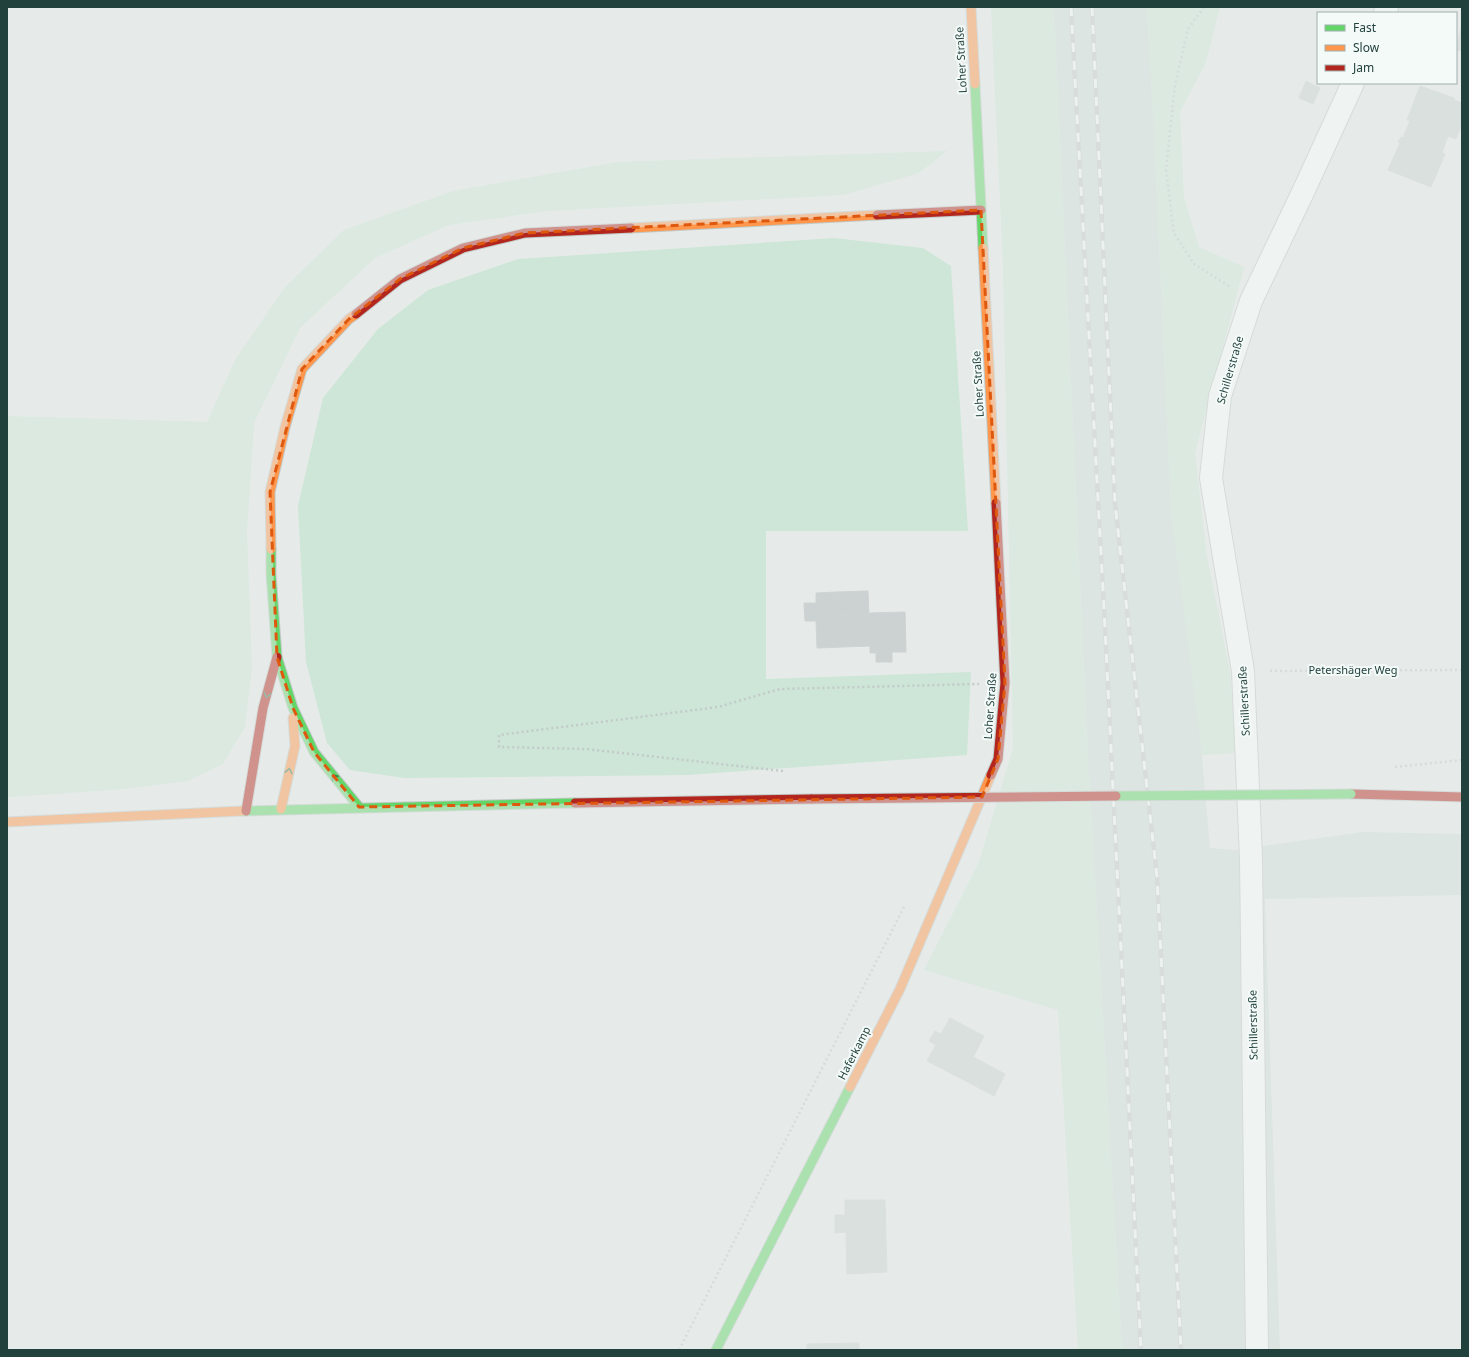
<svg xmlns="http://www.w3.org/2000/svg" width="1469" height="1357" font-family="'Noto Sans',sans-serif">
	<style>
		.built { fill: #d3ddd9 }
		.green { fill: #cee6d7 }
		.building { fill: #ccd2d1; stroke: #ced4d2 }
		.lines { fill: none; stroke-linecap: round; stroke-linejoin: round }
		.street-casing { stroke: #c3c8c6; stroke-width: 24 }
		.fast-casing { stroke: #c1c9c7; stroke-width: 11 }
		.slow-casing { stroke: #c1c9c7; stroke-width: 11 }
		.jam-casing { stroke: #c1c9c7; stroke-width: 11 }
		.path { stroke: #c2cbc9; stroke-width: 2.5; stroke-dasharray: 2 3; stroke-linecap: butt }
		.street { stroke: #fbfcfc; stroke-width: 22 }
		.fast { stroke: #63d668; stroke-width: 9 }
		.slow { stroke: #ff974d; stroke-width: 9 }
		.jam { stroke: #b3261e; stroke-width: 9 }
		.rail-casing { stroke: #c7cccb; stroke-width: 4.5 }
		.rail { stroke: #f4faf8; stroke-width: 3; stroke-dasharray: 9; stroke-linecap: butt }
		.fast-bridge-casing { stroke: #c1c9c7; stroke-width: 11; stroke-linecap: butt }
		.jam-bridge-casing { stroke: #c1c9c7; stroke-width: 11; stroke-linecap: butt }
		.fast-bridge { stroke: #63d668; stroke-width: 9 }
		.jam-bridge { stroke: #b3261e; stroke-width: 9 }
		.oneway { stroke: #3b7d4e }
		.marked { fill: none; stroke: #de580e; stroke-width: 3; stroke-dasharray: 8 5; stroke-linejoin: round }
		.labels { text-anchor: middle; stroke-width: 4; stroke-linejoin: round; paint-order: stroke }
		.street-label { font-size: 11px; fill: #21413c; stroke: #f4faf8 }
	</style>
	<rect width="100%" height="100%" fill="#e6ebe9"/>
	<path class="built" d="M1054,7H1147L1154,131L1171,510L1200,734L1210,848L1235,850L1363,832L1462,834V895L1265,899L1280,1350H1122L1087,738Z"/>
	<g class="green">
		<path d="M991,7H1054L1087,738L1122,1350H1078L1058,1010L924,970L979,862L1013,748L1003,266Z"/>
		<path d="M1147,7H1220L1206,62L1180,112L1184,198L1199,247L1244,267L1195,453L1206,551L1230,672L1236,753L1202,755L1171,510L1154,131Z"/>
		<path d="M947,151L919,173L843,195L547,211L449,225L375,258L300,328L254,423L247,533L252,668L245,727L223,764L188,781L113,790L7,797V416L207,422L235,360L285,287L344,230L453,191L618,162Z"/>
		<path d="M834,238L923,248L951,266L968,531H766V679L971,672L967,755L688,775L404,778L350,770L327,743L306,662L298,506L323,398L378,329L428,290L518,259Z"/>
	</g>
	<g class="building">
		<path d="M1462,24V51L1456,50Z"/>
		<path d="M1306,81L1320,88L1313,104L1299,98Z"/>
		<path d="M1420,86L1454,98V100L1462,103V124L1456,139L1448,136L1442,153L1445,154L1431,187L1388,170L1400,143L1398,142L1401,137L1403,138L1410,121L1407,120Z"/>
		<path d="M868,591L869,615L838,616L837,592Z"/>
		<path d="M837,592L838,616L869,615V613L905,612L906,652H892V662H876V653H870V646L817,648L816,621H805L804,603H816V593Z"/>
		<path d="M950,1018L984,1036L962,1079L927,1061L936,1045L929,1041L935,1031L941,1034Z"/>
		<path d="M973,1057L1005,1074L994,1096L962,1079Z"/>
		<path d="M845,1200H885L887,1272L847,1274L846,1232L835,1233V1215H845Z"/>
		<path d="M859,1343V1350H807V1344Z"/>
	</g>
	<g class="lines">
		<g class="street-casing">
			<g id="street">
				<path d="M1385,13L1387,7"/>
				<path d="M1257,1350L1251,858L1243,671L1211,478L1220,396L1251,301L1304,190L1353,83"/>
			</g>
		</g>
		<g class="fast-casing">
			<g id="fast">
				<path d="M975,84L983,248"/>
				<path d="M271,549V574L277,657L293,708L314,752L359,807"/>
				<path d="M242,811L575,803"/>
				<path d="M716,1350L850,1087"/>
			</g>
		</g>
		<g class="slow-casing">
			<g id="slow">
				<path d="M971,7L975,84"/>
				<path d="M631,228L877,215"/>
				<path d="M983,248L996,503"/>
				<path d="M271,549L270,492L285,427L302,369L349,319L356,314"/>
				<path d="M281,809L295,746L293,718"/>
				<path d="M7,822L242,811"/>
				<path d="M850,1087L900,989L991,775"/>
			</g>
		</g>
		<g class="jam-casing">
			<g id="jam">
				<path d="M877,215L981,210"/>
				<path d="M356,314L400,279L463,248L525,233L631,228"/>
				<path d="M991,775L998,759L1005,683L996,503"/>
				<path d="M1351,794L1462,797"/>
				<path d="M575,803L812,799"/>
				<path d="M246,811L263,708L277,657"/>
			</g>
		</g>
		<g class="path">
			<path d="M1204,7L1188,29L1175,85L1166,170L1174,233L1194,264L1229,286"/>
			<path d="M1270,671L1462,670"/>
			<path d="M1395,767L1462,760"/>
			<path d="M783,771L586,749L499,747V735L718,707L780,689L979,684"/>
			<path d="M679,1350L905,905"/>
		</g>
		<use href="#street" class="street"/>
		<use href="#fast" class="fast"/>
		<use href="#slow" class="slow"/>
		<use href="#jam" class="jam"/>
		<g class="rail-casing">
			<g id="rail">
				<path d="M1071,7L1104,608L1141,1350"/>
				<path d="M1092,7L1115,504L1157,877L1181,1350"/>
			</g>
		</g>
		<use href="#rail" class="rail"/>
		<g class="fast-bridge-casing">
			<path id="fast-bridge" d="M1116,796L1351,794"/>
		</g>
		<g class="jam-bridge-casing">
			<path id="jam-bridge" d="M812,799L1116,796"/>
		</g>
		<use href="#fast-bridge" class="fast-bridge"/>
		<use href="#jam-bridge" class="jam-bridge"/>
	</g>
	<defs><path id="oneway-chevron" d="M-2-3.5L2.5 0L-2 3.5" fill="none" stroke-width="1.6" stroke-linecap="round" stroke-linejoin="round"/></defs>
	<g class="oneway">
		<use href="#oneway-chevron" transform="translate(267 695) rotate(105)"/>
		<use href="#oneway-chevron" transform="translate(289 771) rotate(-77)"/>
		<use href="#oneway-chevron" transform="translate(334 777) rotate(-129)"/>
	</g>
	<path d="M0 0H1469V1357H0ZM981,210L1005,683L998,759L982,797L359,807L314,752L293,708L277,657L270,492L302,369L349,319L400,279L463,248L525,233Z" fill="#e6ebe9" fill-opacity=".55" fill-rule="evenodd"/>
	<path class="marked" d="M981,210L1005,683L998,759L982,797L359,807L314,752L293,708L277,657L270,492L302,369L349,319L400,279L463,248L525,233Z"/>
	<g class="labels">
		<g class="street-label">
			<text transform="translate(961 60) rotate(-93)" y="4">Loher Straße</text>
			<text transform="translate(1230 370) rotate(-74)" y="4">Schillerstraße</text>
			<text transform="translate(978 384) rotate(-93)" y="4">Loher Straße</text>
			<text x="1353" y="674">Petershäger Weg</text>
			<text transform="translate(1244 701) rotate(-93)" y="4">Schillerstraße</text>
			<text transform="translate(990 706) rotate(-86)" y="4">Loher Straße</text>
			<text transform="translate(1253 1025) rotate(-91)" y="4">Schillerstraße</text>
			<text transform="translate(854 1053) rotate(-63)" y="4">Haferkamp</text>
		</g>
	</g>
	<rect width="1469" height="1357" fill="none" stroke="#21413c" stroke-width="16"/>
	<rect x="1317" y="12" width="140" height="72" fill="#f4faf8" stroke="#a0b0ad"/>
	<rect x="1325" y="25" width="20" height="6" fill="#63d668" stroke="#a0b0ad"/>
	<text x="1353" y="32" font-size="12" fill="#21413c">Fast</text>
	<rect x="1325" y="45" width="20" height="6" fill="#ff974d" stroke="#a0b0ad"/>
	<text x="1353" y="52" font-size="12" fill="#21413c">Slow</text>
	<rect x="1325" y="65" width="20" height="6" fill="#b3261e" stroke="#a0b0ad"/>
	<text x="1353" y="72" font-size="12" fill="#21413c">Jam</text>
</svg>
